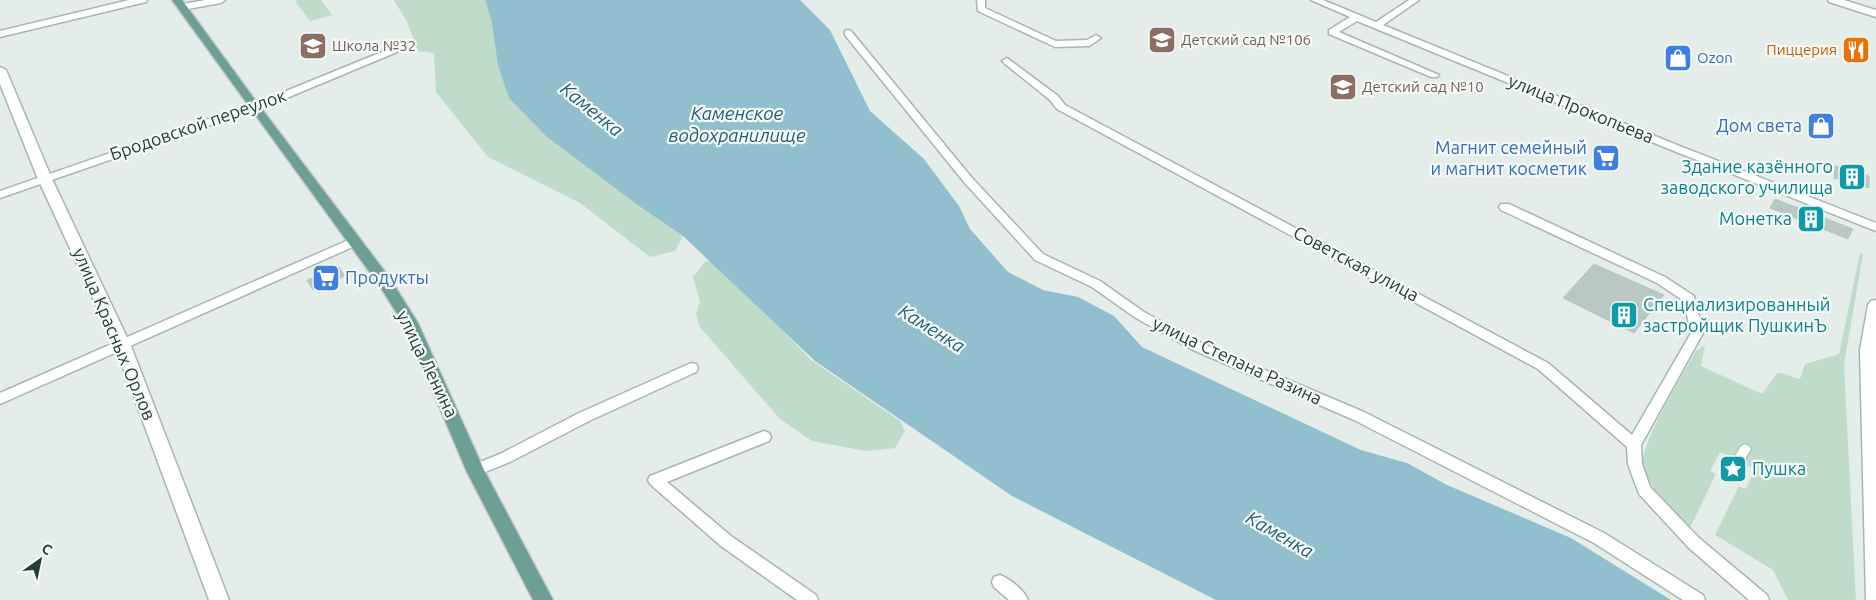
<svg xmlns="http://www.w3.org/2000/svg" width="1876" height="600" font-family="Ubuntu,sans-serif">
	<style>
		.green { fill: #bfdcca }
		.water { fill: #91bfce }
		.building { fill: #bac8c3; stroke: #b8c6c2 }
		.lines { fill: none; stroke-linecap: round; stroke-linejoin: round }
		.pedestrian-casing { stroke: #a8b5b1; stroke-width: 2 }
		.minor-casing { stroke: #a8b5b1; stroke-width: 3 }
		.tertiary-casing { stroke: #a8b5b1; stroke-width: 3 }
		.secondary-casing { stroke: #a4b8b3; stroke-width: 3 }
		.primary-casing { stroke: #c2c9c8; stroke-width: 3 }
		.pedestrian { fill: #fff; fill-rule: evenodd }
		.minor { fill: #fff; fill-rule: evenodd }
		.tertiary { fill: #fff; fill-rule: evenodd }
		.secondary { fill: #fff; fill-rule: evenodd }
		.primary { fill: #6d9f97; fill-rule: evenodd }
		.labels { text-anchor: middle; stroke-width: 4.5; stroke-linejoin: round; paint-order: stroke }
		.far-education-label { font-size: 15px; fill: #785e54; stroke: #f5faf8; text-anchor: start }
		.far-food-label { font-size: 15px; fill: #c56008; stroke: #f5faf8; text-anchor: end }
		.far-shop-label { font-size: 15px; fill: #366cbe; stroke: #f5faf8; text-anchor: start }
		.street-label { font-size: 18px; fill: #253e39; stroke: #f5faf8 }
		.shop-label { font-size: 18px; fill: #366cbe; stroke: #f5faf8; text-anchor: end }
		.culture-label { font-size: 18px; fill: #0d838f; stroke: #f5faf8; text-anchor: end }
		.water-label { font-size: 19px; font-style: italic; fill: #236076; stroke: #f5faf8 }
	</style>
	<rect width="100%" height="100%" fill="#e5edea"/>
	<g class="green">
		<path d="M299,0H321L332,15L310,21L295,1Z"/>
		<path d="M394,0H485L492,23L639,206L683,236L675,251L650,257L580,203L488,157L436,92L434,53L418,51L408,24Z"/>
		<path d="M1860,253L1863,254L1844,364L1856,600H1788L1773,570L1715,535L1739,486L1746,489L1755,469L1720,452L1710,471L1716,474L1689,530C1673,512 1648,489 1643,465C1640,444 1684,372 1696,351L1705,345L1701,366L1762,394L1778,372L1800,379L1805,364L1839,354Z"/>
		<path d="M706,261H717L810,359L900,421L905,431L895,448L866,451L812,441L780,419L699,326L696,313L700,302L693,277Z"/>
	</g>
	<path class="water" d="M485,0H800L830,30L870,111L924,159L959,206L970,229L1008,272L1043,290L1078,297L1114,316L1142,347L1361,450L1407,463L1447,485L1571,538L1671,600H1216L1012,496L815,361L683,236L639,206L546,136L509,98L498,65L492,23Z"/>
	<g class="building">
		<path d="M1835,166L1869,176V188L1834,178Z"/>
		<path d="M1775,199L1853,229L1848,239L1770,208Z"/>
		<path d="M1594,264L1664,295L1634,333L1563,298Z"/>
		<path d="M339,267L345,276L313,290L307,280Z"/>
	</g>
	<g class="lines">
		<g class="pedestrian-casing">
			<path id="pedestrian" d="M1745,444L1749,446L1751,449L1742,464L1738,466L1734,464L1732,461L1741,446Z"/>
		</g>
		<g class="minor-casing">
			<g id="minor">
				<path d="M206,0H225L221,3L182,10L178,7L182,4Z"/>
				<path d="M977,0H985V8L1056,41L1087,40L1096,35L1101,38L1089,46L1055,47L978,11Z"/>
				<path d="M1311,0H1323L1376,22L1409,0H1419L1383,25L1677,145L1876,223V231L1669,149L1357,21L1339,32L1439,75L1437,77H1431L1329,34V30L1350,17Z"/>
				<path d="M848,30L851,31L972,178L1043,254L1100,281L1144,312L1201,343L1364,412L1604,533L1703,595L1705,600H1683L1594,543L1354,420L1191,349L1136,318L1092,287L1035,260L964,182L845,35V31Z"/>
				<path d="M394,47L399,50L397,52L277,102L0,198V191L269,98Z"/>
				<path d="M1007,58L1058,96L1065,105L1548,363L1632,435L1691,333L1684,301L1657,283L1501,210L1499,207L1501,204H1509L1665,277L1694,296L1703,333L1641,445L1642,464L1650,487L1699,538L1767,595L1769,600H1749L1689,548L1639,494L1628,464L1627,447L1538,369L1057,109L1050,100L1004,63L1002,61Z"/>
				<path d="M353,238L357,239L359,242L357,245L0,404V393Z"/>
				<path d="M691,363L696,364L698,368L696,372L589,421L510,462L475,476L470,474L468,470L470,466L500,454L579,413Z"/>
				<path d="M764,431L769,433L771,437L769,441L667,482L731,536L816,595L818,600H797L721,546L650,484L648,480L650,476Z"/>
				<path d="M1000,575C1010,579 1024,590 1028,600H1009L994,587L992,582L994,577Z"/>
			</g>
		</g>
		<g class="tertiary-casing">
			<g id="tertiary">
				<path d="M129,0H147L146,2L0,37V31Z"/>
				<path d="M1828,0H1844L1876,10V17L1829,2Z"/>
				<path d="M0,67L6,70L52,179L131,346L229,600H209L115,346L38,179L0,84Z"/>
			</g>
		</g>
		<g class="secondary-casing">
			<path id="secondary" d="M1876,300V600H1866L1860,350L1868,305L1871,301Z"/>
		</g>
		<g class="primary-casing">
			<path id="primary" d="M172,0H182L258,104L389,277L418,323L484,470L553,600H533L466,470L406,328L379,285Z"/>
		</g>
		<use href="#pedestrian" class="pedestrian"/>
		<use href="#minor" class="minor"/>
		<use href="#tertiary" class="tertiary"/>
		<use href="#secondary" class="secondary"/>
		<use href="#primary" class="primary"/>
	</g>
	<defs>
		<g id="school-square" transform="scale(1.4375)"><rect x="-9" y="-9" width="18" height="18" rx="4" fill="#8d6e63" stroke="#f5faf8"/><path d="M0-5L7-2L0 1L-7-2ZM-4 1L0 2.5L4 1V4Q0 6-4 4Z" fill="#fff"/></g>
		<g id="restaurant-square" transform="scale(1.4375)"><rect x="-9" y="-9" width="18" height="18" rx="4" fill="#e8710a" stroke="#f5faf8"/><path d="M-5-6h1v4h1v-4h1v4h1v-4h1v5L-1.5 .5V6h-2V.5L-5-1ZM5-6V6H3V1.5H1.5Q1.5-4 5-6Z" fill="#fff"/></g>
		<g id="shop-square" transform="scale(1.4375)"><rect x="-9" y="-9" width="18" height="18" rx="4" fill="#3f7fe0" stroke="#f5faf8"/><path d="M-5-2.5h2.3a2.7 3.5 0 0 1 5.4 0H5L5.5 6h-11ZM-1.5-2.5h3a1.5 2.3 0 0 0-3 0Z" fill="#fff"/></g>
		<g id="supermarket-square" transform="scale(1.4375)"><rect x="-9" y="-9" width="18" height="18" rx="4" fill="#3f7fe0" stroke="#f5faf8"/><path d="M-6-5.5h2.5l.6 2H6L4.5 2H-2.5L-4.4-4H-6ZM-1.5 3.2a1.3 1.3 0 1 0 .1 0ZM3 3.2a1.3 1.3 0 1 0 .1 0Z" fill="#fff"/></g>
		<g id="building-square" transform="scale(1.4375)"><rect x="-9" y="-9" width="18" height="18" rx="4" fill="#0f9aa8" stroke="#f5faf8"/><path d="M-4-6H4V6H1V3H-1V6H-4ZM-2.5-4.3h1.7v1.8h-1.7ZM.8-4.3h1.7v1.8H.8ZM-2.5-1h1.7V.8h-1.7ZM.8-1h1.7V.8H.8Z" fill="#fff"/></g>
		<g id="sight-square" transform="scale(1.4375)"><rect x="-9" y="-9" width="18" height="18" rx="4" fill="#0f9aa8" stroke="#f5faf8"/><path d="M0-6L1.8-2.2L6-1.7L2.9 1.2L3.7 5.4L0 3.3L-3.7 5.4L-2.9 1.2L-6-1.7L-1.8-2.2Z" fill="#fff"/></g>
	</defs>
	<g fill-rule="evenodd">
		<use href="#school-square" x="1162" y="40"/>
		<use href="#school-square" x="313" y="46"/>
		<use href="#restaurant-square" x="1856" y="50"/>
		<use href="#shop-square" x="1678" y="58"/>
		<use href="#school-square" x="1343" y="87"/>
		<use href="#shop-square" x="1821" y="126"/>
		<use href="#supermarket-square" x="1606" y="158"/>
		<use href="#building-square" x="1852" y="177"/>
		<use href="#building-square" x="1811" y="219"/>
		<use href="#supermarket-square" x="326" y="278"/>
		<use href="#building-square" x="1624" y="315"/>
		<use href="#sight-square" x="1733" y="469"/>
	</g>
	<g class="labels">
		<g class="far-education-label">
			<text x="1181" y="45">Детский сад №106</text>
			<text x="332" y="51">Школа №32</text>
			<text x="1362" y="92">Детский сад №10</text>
		</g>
		<g class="far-food-label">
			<text x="1837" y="55">Пиццерия</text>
		</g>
		<g class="far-shop-label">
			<text x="1697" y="63">Ozon</text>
		</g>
		<g class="street-label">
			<text transform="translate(1581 109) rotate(22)" y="6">улица Прокопьева</text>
			<text transform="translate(198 125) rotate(-19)" y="6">Бродовской переулок</text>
			<text transform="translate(1356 264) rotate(28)" y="6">Советская улица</text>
			<text transform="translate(114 334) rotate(67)" y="6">улица Красных Орлов</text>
			<text transform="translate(1237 361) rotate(25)" y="6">улица Степана Разина</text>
			<text transform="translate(427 364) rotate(64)" y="6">улица Ленина</text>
		</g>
		<g class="shop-label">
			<text x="1802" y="132">Дом света</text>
			<text x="1587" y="154">Магнит семейный<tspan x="1587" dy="21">и магнит косметик</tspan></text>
			<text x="345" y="284" text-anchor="start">Продукты</text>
		</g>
		<g class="culture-label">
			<text x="1833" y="173">Здание казённого<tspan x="1833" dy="21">заводского училища</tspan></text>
			<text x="1792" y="225">Монетка</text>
			<text x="1643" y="311" text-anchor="start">Специализированный<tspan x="1643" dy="21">застройщик ПушкинЪ</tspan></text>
			<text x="1752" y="475" text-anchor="start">Пушка</text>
		</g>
		<g class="water-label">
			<text transform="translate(592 109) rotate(39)" y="7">Каменка</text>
			<text x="737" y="120">Каменское<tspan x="737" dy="22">водохранилище</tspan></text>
			<text transform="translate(932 328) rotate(32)" y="7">Каменка</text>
			<text transform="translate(1280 534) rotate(30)" y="7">Каменка</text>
		</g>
	</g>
	<g transform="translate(40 560) rotate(33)" stroke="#f5faf8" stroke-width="4" paint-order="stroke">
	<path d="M0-4L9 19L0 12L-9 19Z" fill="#253e39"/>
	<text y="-8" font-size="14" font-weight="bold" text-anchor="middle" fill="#253e39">С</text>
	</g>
</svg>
